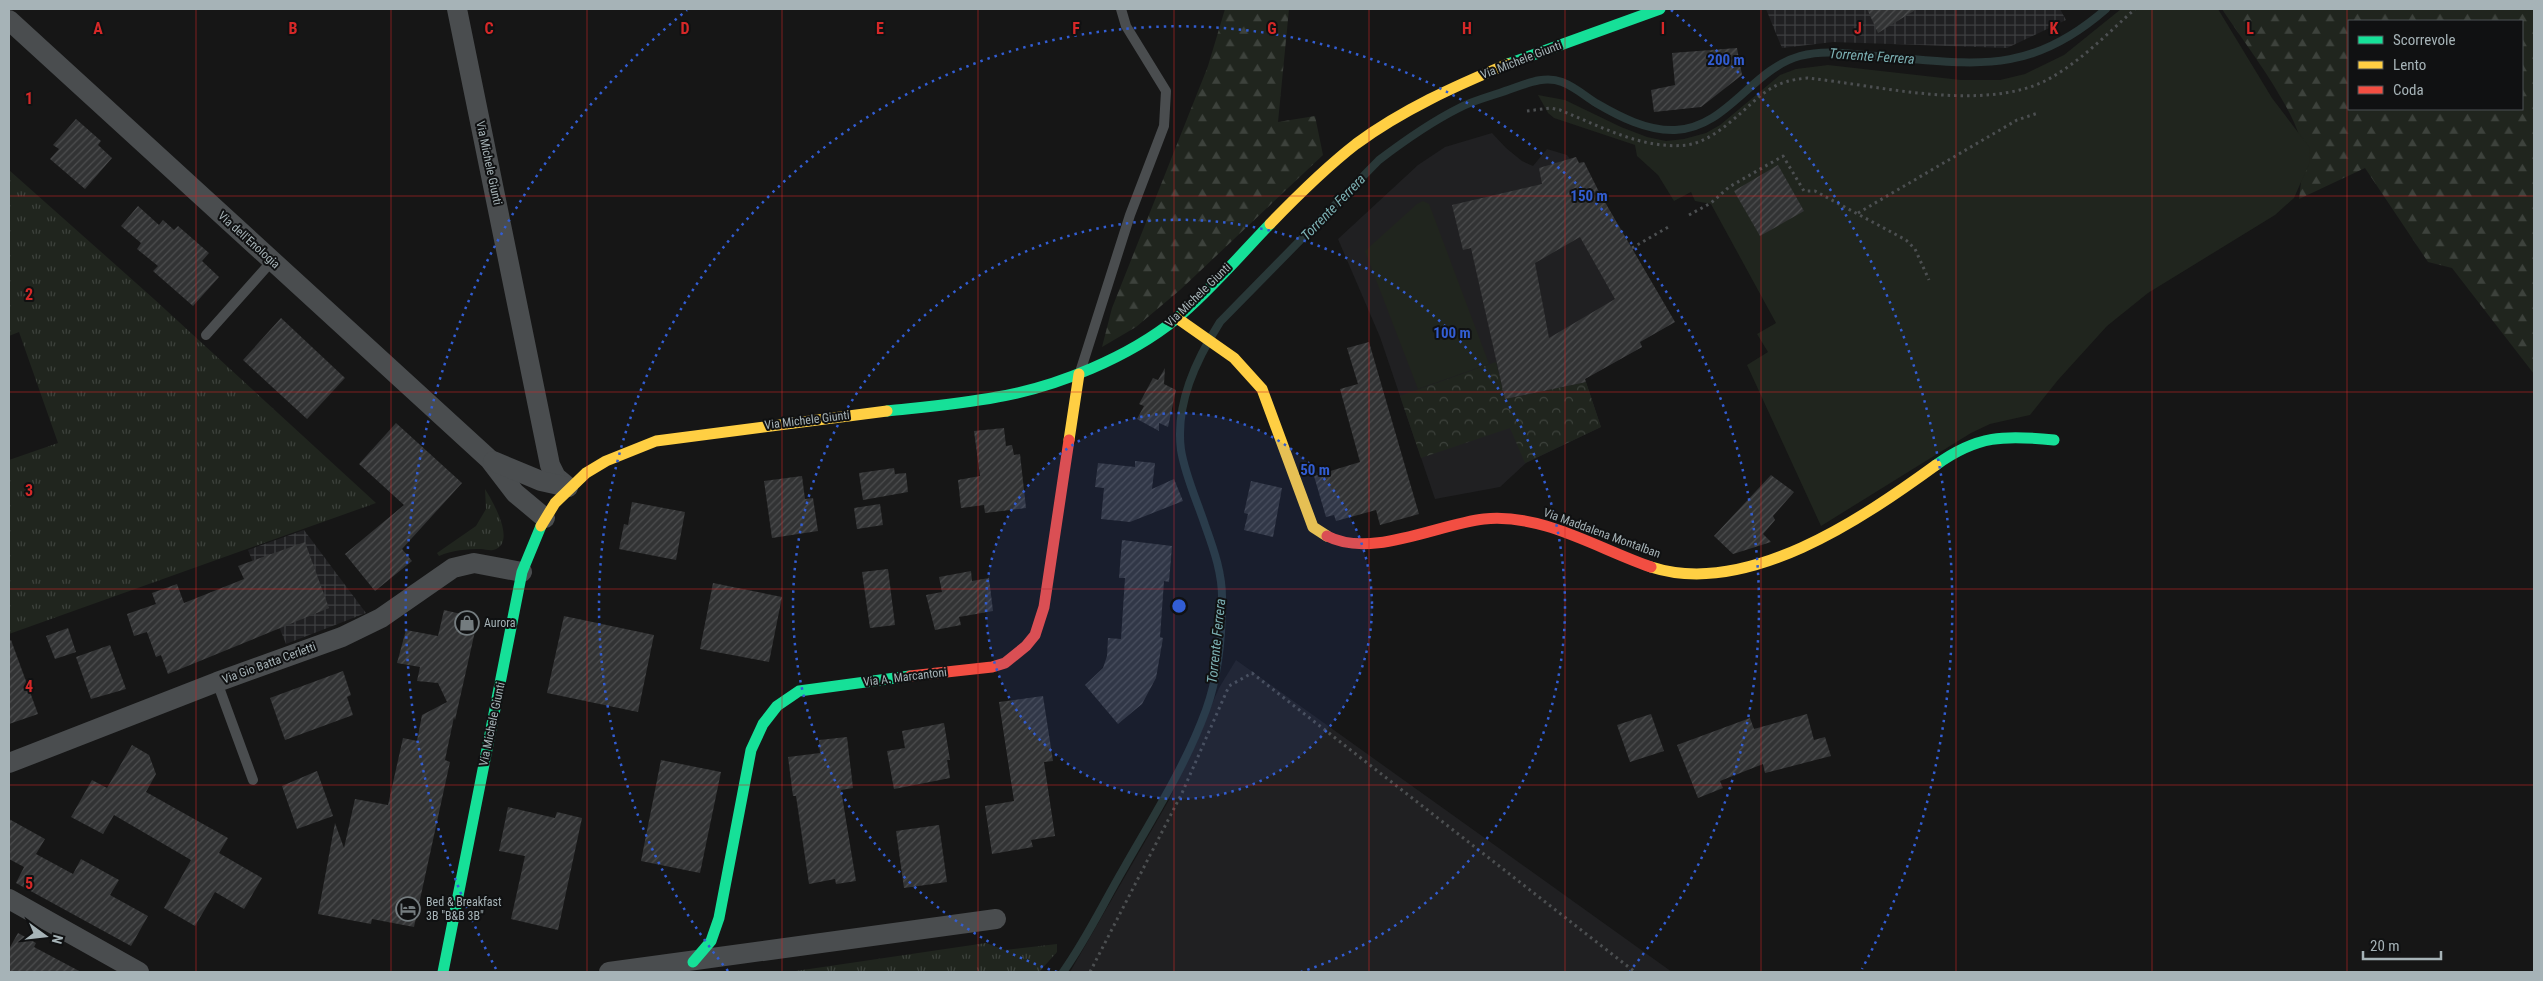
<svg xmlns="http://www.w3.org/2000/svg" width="2543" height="981" font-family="'Roboto Condensed',sans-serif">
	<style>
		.built { fill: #202022 }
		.industrial { fill: url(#industrial-grid) }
		.grass { fill: url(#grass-tufts) }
		.forest { fill: url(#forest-firs); fill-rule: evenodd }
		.park { fill: url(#park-crowns) }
		.pitch { fill: #20251e }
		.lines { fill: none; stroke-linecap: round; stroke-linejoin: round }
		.stream { stroke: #293838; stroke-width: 8 }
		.building { fill: url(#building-hatch); fill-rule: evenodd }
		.path { stroke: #4c4f51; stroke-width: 3; stroke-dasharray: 2.5 4; stroke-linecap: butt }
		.lane { stroke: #4a4d4f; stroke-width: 10 }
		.street { stroke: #4a4d4f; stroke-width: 20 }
		.fast { stroke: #16e098; stroke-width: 11 }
		.slow { stroke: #ffcf43; stroke-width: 11 }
		.jam { stroke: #f24e42; stroke-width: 11 }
		.grid { fill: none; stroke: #d62828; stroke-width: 1; stroke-opacity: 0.55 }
		.ring { fill: none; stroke: #325dd3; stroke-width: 2.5; stroke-dasharray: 2.5 5 }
		.labels { text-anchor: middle; stroke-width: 4; stroke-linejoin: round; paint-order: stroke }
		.street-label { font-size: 12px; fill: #a6b3b7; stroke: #101112 }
		.poi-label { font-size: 12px; fill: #a6b3b7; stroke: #101112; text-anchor: start }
		.water-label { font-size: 14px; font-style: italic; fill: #7cb1b4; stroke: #101112 }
		.grid-label { font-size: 16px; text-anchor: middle; font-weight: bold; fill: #d62828; stroke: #101112; stroke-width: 4; stroke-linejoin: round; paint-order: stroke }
		.centre { fill: #325dd3; stroke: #101112; stroke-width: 2.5 }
		.ring-label { font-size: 15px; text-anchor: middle; font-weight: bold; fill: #325dd3; stroke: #101112; stroke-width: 4; stroke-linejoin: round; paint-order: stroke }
	</style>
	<defs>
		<pattern id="industrial-grid" width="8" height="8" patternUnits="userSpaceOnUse" patternTransform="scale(1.25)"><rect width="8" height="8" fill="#202022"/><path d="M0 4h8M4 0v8" fill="none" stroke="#3d3e40"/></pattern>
		<pattern id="grass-tufts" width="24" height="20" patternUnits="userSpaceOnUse" patternTransform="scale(1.25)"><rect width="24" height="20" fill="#20251e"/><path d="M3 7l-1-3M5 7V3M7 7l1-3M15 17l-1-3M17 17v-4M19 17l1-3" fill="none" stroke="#3d423c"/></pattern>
		<pattern id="forest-firs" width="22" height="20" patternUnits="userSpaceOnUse" patternTransform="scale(1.25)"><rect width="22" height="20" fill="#20251e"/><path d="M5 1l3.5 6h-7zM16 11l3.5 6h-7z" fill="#3d423c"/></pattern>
		<pattern id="park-crowns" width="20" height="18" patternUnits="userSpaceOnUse" patternTransform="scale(1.25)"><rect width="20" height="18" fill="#20251e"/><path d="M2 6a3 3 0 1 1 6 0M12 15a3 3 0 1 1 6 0" fill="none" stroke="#3d423c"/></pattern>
		<pattern id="building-hatch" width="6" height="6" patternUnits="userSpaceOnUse" patternTransform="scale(1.25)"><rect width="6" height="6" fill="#323334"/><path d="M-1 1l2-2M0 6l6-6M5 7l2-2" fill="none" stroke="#4d4e4f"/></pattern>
	</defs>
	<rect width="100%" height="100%" fill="#161616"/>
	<g class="built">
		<path d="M1492,133L1506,148L1522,161L1533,166L1547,149L1567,155L1570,159L1576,157L1579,163L1584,162L1599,192L1675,322L1640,342L1642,347L1585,379L1601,427L1526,463L1500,487L1435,499L1380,337L1338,239L1418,165L1445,147Z"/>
		<path d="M1236,660L1672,972H1070L1169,800L1219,688Z"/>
	</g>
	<g class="industrial">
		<path d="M1766,9H2060L2066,20L2007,48L1833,42L1782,48Z"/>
		<path d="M304,530L366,613L286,644L248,550Z"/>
	</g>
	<g class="grass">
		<path d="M9,170L154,299L376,503L9,634V460L58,443L19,332L9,336Z"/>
		<path d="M485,489C492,500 518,544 493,550C489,551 485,549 481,549C467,549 452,550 439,556L437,553L476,526L486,509Z"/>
		<path d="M986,943L1005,950L1057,944V952L1039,972H789Z"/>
	</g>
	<g class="forest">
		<path d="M1225,9H1289L1278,122L1315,116L1323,155L1180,290L1136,327L1102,347L1112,308L1208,66Z"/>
		<path d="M2222,9H2534V374L2452,268L2428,262L2365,168L2299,199C2301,179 2306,158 2300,138C2288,99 2245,44 2222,9ZM2349,21H2522V109H2349Z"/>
	</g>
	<path class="park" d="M1496,362L1505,399L1586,382L1601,427L1525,463L1510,428L1421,458L1400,396Z"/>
	<g class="pitch">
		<path d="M2121,9H2218L2272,98L2310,148L2309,164L2294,198L2275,215L2148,293L2107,326L2058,380L2030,415L1990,424L1971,433L1821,526L1747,365L1768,352L1757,334L1776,323L1711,204L1695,201L1691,192L1674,201L1658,175L1637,156L1635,145L1554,118L1548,113L1538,95L1565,100L1621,127L1647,137L1666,141L1684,139L1706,133L1720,125L1780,75L1796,69L1828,65L1961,80H2000L2025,74L2064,55Z"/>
		<path d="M1423,201L1429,204L1489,364L1418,389L1365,251L1417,204Z"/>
	</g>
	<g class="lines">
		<path class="stream" d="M1063,972C1086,940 1104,902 1124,868C1153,817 1186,765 1206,710C1218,677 1222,637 1222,602C1223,575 1214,550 1205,525C1197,501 1185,475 1181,450C1175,404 1196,360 1220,322L1379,160C1404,141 1431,122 1459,108C1474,100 1492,96 1508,90C1526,84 1544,75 1562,82C1575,87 1585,96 1596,103C1620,117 1647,131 1675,130C1727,128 1752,69 1800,56C1826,49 1850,54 1876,56C1972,63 2027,78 2106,9"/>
	</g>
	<g class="building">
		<path d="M1867,9H1917L1878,33Z"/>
		<path d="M1737,48L1742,75L1701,107L1654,112L1651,90L1675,85L1672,53Z"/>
		<path d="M76,119L101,141L98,145L112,158L85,189L50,159L59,149L53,145Z"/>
		<path d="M1576,157L1579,163L1584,162L1599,192L1675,322L1640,342L1642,347L1585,379L1586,382L1505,399L1471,248L1463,250L1452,205L1542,184L1539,168ZM1580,237L1615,299L1549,338L1535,263Z"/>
		<path d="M1778,165L1804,211L1760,236L1734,191Z"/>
		<path d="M138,206L159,225L163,220L174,230L178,226L209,253L202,261L219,277L193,306L153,271L158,266L137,249L141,243L121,226Z"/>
		<path d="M281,318L345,378L307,419L243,360Z"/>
		<path d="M1369,342L1419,514L1380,525L1376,510L1336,521L1334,515L1326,517L1314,476L1360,462L1340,389L1358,384L1347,348Z"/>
		<path d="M1165,368L1164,384L1176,390L1168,427L1159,423V431L1137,419L1144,406L1139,404L1153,378L1158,380Z"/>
		<path d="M396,423L462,483L402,549L412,561L375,591L345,554L404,505L359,464Z"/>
		<path d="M1004,428L1006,446L1012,445L1014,455L1020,454L1026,508L985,513L984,505L961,508L958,480L980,476L974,431Z"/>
		<path d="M1135,461L1155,463L1152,489L1174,479L1183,501L1130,522L1101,519L1104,488L1095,487L1098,463L1135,467Z"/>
		<path d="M894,468L895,474L906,473L908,492L863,500L859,473Z"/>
		<path d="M1771,475L1794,492L1773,516L1775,520L1763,534L1771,542L1733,554L1714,536Z"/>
		<path d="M802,476L805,499L813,498L818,531L772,538L764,481Z"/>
		<path d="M1251,481L1282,488L1273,537L1244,530L1248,514L1244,513Z"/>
		<path d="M632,502L685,512L676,560L619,549L624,524L628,525Z"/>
		<path d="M880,504L883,525L857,529L854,508Z"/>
		<path d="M1122,540L1172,546L1169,582L1164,581L1160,637L1163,638L1156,678L1142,704L1118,724L1085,685L1103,668L1107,656L1108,638L1121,639L1125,578H1119Z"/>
		<path d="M305,542L329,608L168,674L161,655L156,657L147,632L134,636L127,614L156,604L152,593L177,584L184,603L244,579L238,566Z"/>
		<path d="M888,569L895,625L870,628L862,572Z"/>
		<path d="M971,571L972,581L989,578L993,611L959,617L961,625L935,630L926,595L942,592L939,577Z"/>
		<path d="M713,583L782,597L769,662L700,649Z"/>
		<path d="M444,610L478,618L455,720L454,717L445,760L450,762L414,927L372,919L371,924L318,914L335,823L344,848L355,799L388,805L403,738L417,741L422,715L447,702L438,683L417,681L420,667L397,663L406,630L438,636Z"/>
		<path d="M564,616L654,635L638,712L547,693Z"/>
		<path d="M68,628L76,652L55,659L46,636Z"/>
		<path d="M11,640L38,714L9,724V641Z"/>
		<path d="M110,645L126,689L91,699L76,657Z"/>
		<path d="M343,671L351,695L347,697L353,715L285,740L270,698Z"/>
		<path d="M1043,696L1053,761L1044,762L1055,836L1031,840L1033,847L992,854L985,806L1014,801L999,702Z"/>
		<path d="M1651,714L1664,751L1630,762L1617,725Z"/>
		<path d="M1807,714L1814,740L1825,737L1831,756L1765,773L1763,764L1720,781L1723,788L1698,798L1677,745L1750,718L1754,729Z"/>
		<path d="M944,723L950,760H947L950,778L894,789L887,751L905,748L902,731Z"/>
		<path d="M847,737L853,788L841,790L856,881L836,884L835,879L809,884L796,796H793L788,757L820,753L819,740Z"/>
		<path d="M132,745L149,755L156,774L146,792L228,838L219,853L262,878L244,909L215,892L195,926L164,908L191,860L114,815L103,834L71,817L92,780L107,788Z"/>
		<path d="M661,760L721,772L700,873L641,861Z"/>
		<path d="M317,771L333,816L297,829L282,786Z"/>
		<path d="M508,807L555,818L557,812L582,818L558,930L511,919L525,856L499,851Z"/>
		<path d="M9,819L45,839L36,854L73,874L81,859L119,880L110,895L148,916L131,946L16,883L24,867L9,859Z"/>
		<path d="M939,825L947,882L904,888L896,831Z"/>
		<path d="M18,933L36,943L34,947L81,972H9V949Z"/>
	</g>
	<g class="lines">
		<g class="path">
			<path d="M1527,111L1550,108L1560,110C1600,126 1643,150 1687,145C1708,142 1727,125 1742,112C1765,91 1775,81 1807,78C1877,85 1982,113 2047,80C2080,62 2107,34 2135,9"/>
			<path d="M1858,213L2017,120L2038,113"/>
			<path d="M1689,215L1711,203L1729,187L1783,156L1804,191H1815L1906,240L1915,249L1929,280"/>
			<path d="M1632,248L1670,226"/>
			<path d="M1090,972L1182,793L1229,686L1252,673L1635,972"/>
		</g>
		<g class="lane">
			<path d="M206,335L272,261"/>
			<path d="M1081,369L1130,215L1164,126L1166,91L1126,26L1121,9"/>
			<path d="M217,682L253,780"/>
		</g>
		<g class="street">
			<path d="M457,9L550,465L556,477L568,487"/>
			<path d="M9,20L489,459L515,493L545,518"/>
			<path d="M493,461L541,481L568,487"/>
			<path d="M9,763L217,682L342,637L381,618L453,568L474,563L522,572"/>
			<path d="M9,899L139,972"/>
			<path d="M609,972L996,919"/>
		</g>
		<g class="fast">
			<path d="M1508,64L1660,9"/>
			<path d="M887,411C924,407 961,404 997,397C1057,387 1129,357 1176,319C1208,293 1241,254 1270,224"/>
			<path d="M1936,465C1977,435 2005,435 2054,440"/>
			<path d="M693,962L711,941L719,918L751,750L763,724L777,706L799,691L910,676"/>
			<path d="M443,972L522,572L541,526"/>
		</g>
		<g class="slow">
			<path d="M1270,224C1297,196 1325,168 1356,144C1402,110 1455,86 1508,64"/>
			<path d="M1177,318L1234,358L1262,389L1313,527L1327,536"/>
			<path d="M1069,440L1079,374"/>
			<path d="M541,526L555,503L586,473L606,461L656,441L887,411"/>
			<path d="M1651,567C1747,598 1863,518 1936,465"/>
		</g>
		<g class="jam">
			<path d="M1327,536C1371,559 1438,524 1484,519C1543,513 1598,549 1651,567"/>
			<path d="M910,676L992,667L1005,663L1026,646L1035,635L1044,607L1069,440"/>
		</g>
	</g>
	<path class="grid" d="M196,9V972M391,9V972M587,9V972M782,9V972M978,9V972M1174,9V972M1369,9V972M1565,9V972M1761,9V972M1956,9V972M2152,9V972M2347,9V972M9,196H2534M9,392H2534M9,589H2534M9,785H2534"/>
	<circle cx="1179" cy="606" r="193" fill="#325dd3" fill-opacity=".12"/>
	<g class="ring">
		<circle cx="1179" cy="606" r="193"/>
		<path d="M1057 972A386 386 0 1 1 1301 972"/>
		<path d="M728 971A580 580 0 1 1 1630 971"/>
		<path d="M496 969A773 773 0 0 1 687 10M1671 10A773 773 0 0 1 1862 969"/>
	</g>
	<defs>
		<g id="shop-ring" transform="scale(1.25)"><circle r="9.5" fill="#101112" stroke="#747c7f" stroke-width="1.5"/><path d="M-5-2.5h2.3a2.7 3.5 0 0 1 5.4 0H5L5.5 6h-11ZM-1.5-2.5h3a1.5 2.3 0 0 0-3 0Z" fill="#747c7f"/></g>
		<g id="hotel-ring" transform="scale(1.25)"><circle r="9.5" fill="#101112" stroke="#747c7f" stroke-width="1.5"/><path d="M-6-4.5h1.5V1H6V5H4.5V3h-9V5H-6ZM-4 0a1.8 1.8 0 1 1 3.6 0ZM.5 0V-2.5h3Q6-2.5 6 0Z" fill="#747c7f"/></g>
	</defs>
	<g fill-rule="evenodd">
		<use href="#shop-ring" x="467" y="623"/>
		<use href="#hotel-ring" x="408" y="909"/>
	</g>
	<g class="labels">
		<g class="street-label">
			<text transform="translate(1521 60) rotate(-21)" y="4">Via Michele Giunti</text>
			<text transform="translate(489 163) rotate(78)" y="4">Via Michele Giunti</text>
			<text transform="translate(249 240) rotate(42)" y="4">Via dell'Enologia</text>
			<text transform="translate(1198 295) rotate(-44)" y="4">Via Michele Giunti</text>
			<text transform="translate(807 420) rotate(-7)" y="4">Via Michele Giunti</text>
			<text transform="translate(1602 533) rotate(20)" y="4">Via Maddalena Montalban</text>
			<text transform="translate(269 663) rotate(-20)" y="4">Via Gio Batta Cerletti</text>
			<text transform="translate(905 677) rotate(-7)" y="4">Via A. Marcantoni</text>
			<text transform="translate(492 724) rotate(-78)" y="4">Via Michele Giunti</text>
		</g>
		<g class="poi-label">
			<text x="484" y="627">Aurora</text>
			<text x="426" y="906">Bed &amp; Breakfast<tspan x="426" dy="14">3B "B&amp;B 3B"</tspan></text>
		</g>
		<g class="water-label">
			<text transform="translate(1872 56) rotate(4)" y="5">Torrente Ferrera</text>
			<text transform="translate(1333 207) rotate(-46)" y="5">Torrente Ferrera</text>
			<text transform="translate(1216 641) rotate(-84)" y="5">Torrente Ferrera</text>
		</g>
	</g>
	<g class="grid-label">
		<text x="98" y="34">A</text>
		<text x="293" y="34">B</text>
		<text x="489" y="34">C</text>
		<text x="685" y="34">D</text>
		<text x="880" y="34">E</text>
		<text x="1076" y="34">F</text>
		<text x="1272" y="34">G</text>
		<text x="1467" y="34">H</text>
		<text x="1663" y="34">I</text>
		<text x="1858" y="34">J</text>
		<text x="2054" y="34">K</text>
		<text x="2250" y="34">L</text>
		<text x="29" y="104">1</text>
		<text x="29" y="300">2</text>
		<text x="29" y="496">3</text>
		<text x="29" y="692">4</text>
		<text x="29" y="889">5</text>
	</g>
	<circle cx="1179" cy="606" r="8" class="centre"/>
	<g class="ring-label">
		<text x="1726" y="65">200 m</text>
		<text x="1589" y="201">150 m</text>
		<text x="1452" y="338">100 m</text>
		<text x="1315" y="475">50 m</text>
	</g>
	<rect width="2543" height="981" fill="none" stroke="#a6b3b7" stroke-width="20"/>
	<rect x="2348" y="20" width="175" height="90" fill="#101112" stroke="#4c5254"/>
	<rect x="2358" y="36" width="25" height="8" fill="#16e098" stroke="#4c5254"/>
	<text x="2393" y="45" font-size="15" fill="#a6b3b7">Scorrevole</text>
	<rect x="2358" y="61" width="25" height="8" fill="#ffcf43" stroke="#4c5254"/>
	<text x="2393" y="70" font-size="15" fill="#a6b3b7">Lento</text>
	<rect x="2358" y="86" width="25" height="8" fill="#f24e42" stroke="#4c5254"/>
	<text x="2393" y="95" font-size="15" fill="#a6b3b7">Coda</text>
	<g transform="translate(45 936) rotate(105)" stroke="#101112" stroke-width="4" paint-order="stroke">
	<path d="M0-4L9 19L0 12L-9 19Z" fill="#a6b3b7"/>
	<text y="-8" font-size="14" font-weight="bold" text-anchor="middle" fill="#a6b3b7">N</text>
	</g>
	<path d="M2363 951v8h78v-8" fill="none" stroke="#a6b3b7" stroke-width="2.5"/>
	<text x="2370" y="951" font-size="15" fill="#a6b3b7" stroke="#101112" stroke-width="4" paint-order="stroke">20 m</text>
</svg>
